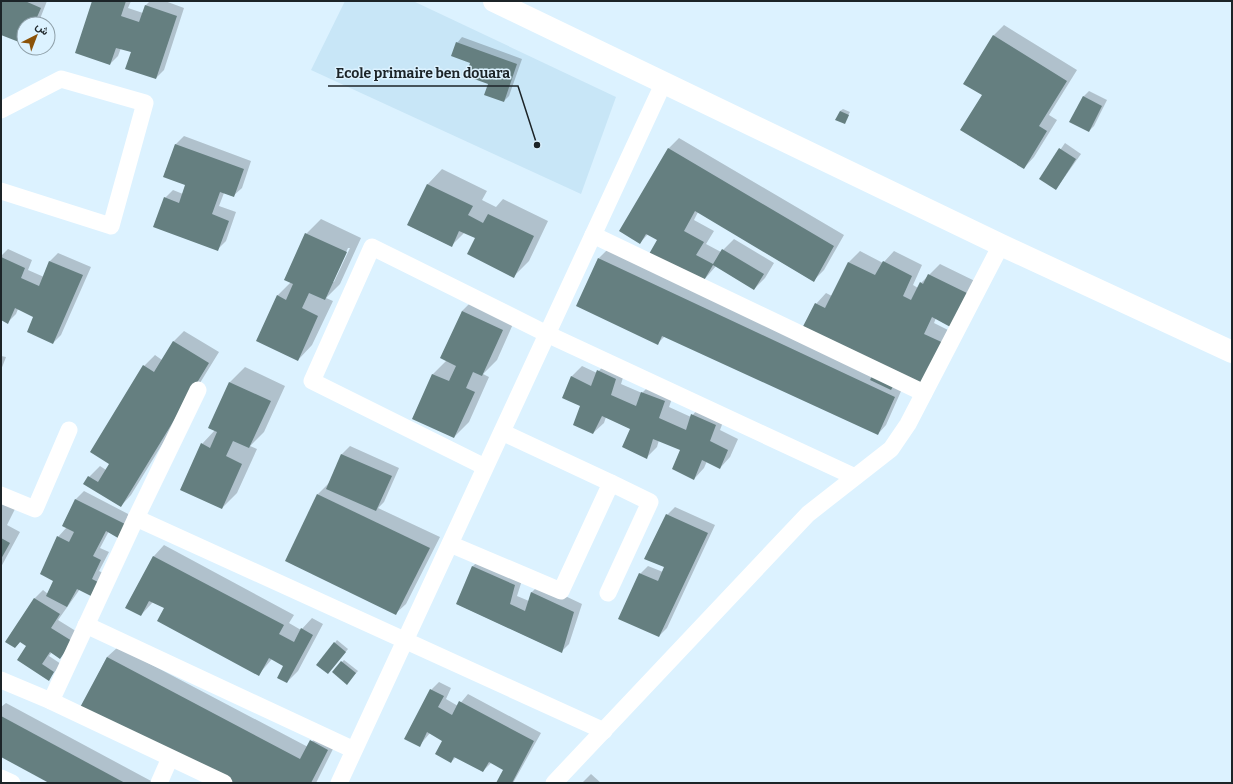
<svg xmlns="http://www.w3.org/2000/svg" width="1233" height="784" font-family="Bitter,Vazirmatn,serif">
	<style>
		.built { fill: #c8e6f7 }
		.shadow { fill: #0003; fill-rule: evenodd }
		.building { fill: #657f80 }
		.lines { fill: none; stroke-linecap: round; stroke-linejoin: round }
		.minor { stroke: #fff; stroke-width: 17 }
		.secondary { stroke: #fff; stroke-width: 22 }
		.leader { fill: none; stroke: #1c2428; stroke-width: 1.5 }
		.callout-dot { fill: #1c2428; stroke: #dcf2ff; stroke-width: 1.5 }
		.callout-label { font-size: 14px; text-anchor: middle; font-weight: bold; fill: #1c2428; stroke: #dcf2ff; stroke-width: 3; stroke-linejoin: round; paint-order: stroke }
	</style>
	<rect width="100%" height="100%" fill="#dcf2ff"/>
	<path class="built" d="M345,1H413L616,97L581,194L311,70Z"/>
	<g class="shadow">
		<path d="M1,1H47L38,24H24V43L1,34Z"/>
		<path d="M93,1H131L128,8L143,13L146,5L150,1H165L184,8L164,70L156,78L132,52L121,48L118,56L110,64Z"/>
		<path d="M1004,25L1077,70L1049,115L1057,120L1034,157L1024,168L983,95L994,35Z"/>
		<path d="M462,37L522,59L509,96L504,101L457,43Z"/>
		<path d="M1089,91L1107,100L1094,126L1089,131L1071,122L1084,96Z"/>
		<path d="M843,109L850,112L844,123L840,111Z"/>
		<path d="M184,136L251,161L242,188L233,196L224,193L219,206L236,212L226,241L218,249L165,198L173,190L183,194L187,184L164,176L176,144Z"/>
		<path d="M679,138L844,235L824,270L813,281L698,212L694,220L714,231L706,244L721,252L734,239L774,263L765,278L754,289L716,266L703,281L659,240L648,234L640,243L668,149Z"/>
		<path d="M1065,143L1081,154L1056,189L1041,178Z"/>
		<path d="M442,169L487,191L482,200L496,207L503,199L548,221L529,261L514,276L476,238L465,232L451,246L408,225L428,184Z"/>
		<path d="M321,219L361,238L340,284L326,298L333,301L312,345L298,360L277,296L291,282L306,234ZM348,248H350L334,282H332Z"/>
		<path d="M8,249L32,260L28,270L44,277L50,261L58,253L91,267L61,335L53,343L35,316L18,309L16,314L8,322L1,319V256Z"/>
		<path d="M607,250L829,355L816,304L826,293L832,296L849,262L860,251L883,263L894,251L922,265L913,285L918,288L921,283L940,264L981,284L936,318L934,323L958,335L902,389L886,425L878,434L665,336L658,343L599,258Z"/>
		<path d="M477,296L517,315L497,360L483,374L489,377L469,422L454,437L413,418L433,374L447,360L462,311Z"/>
		<path d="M184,331L219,352L131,495L121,506L89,477L100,466L106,470L111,463L144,366L155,355L162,360L174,341Z"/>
		<path d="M1,356L6,357L1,370Z"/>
		<path d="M609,360L626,368L621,384L642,393L653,382L675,390L669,407L691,417L702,404L726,414L720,430L738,439L730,457L720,468L707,461L704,468L694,479L681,449L659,440L657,447L646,458L631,429L606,417L604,423L593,433L581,405L564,397L572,376L582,366L597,373Z"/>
		<path d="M245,367L285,386L264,432L250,446L257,449L237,493L222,508L202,444L215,430L209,428L230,382Z"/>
		<path d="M350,446L399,468L384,502L378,508L440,537L406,604L395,614L318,494L329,483L342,454Z"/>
		<path d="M84,491L132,516L126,528L109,531L100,548L109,552L99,571L105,574L99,586L80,589L58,620L79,633L68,649L60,658L52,652L49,656L61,664L49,679L28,646L21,641L15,647L7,642L35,598L43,590L48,594L55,580L58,537L67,527L63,525L76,499Z"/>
		<path d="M1,499L16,507L7,525L20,532L1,567Z"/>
		<path d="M675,507L715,525L667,628L659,636L640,574L648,566L663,572L665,567L667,515Z"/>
		<path d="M164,545L294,615L289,623L301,630L312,618L323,624L298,671L287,682L285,666L272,659L259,674L165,608L153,602L141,615L126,607L154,556Z"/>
		<path d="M481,558L523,577L517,596L529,601L532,592L540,584L582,604L569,644L561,652L457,604L473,566Z"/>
		<path d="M337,640L348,649L330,671L318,665Z"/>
		<path d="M118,647L308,747L321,730L338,739L316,783H233L79,712L107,657Z"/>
		<path d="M344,660L358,671L349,681L342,662Z"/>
		<path d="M439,682L451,688L446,699L458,706L468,694L541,733L513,783H499L505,769L491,763L483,771L456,757L451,762L443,740L430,733L419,746L431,690Z"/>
		<path d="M6,703L153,782L164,783H51L1,756V707Z"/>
		<path d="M591,774L601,783H582Z"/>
	</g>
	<g class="building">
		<path d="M1,1H25L41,8L34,24H24V44L1,35Z"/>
		<path d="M92,1H126L121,16L139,22L145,5L177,16L156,79L125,69L131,52L116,48L110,65L75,53Z"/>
		<path d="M993,35L1067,81L1039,126L1047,131L1024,169L960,130L982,95L963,84Z"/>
		<path d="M456,42L517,64L504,102L484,95L488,84L466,76L470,63L451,56Z"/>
		<path d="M1083,96L1102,106L1089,132L1069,122Z"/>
		<path d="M840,111L849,115L845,124L835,120Z"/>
		<path d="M175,144L244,169L234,197L220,192L212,214L229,221L218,251L153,227L164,197L179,203L185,185L163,177Z"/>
		<path d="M668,148L834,246L814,282L695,211L684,231L704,242L696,255L713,264L722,249L764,274L754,290L713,265L703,282L645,261L657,240L646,234L640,244L619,231Z"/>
		<path d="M1059,148L1076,159L1056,190L1039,179Z"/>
		<path d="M427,184L473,206L468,215L483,223L488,214L534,236L514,278L467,254L475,238L459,231L452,247L407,225Z"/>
		<path d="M305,233L347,252L325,300L309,293L302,308L318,316L298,361L256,341L277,295L286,300L293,284L284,280Z"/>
		<path d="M1,257L25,268L21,278L39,286L49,261L83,275L53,344L27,332L33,317L15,308L8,324L1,320Z"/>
		<path d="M598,258L895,397L878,435L662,336L658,345L576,306Z"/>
		<path d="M883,261L912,276L903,296L911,300L920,282L923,284L928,274L971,295L954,329L932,317L924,334L948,345L923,395L896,381L891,390L870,380L877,367L797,338L815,303L825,308L848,262L875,275Z"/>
		<path d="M462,311L503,330L482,376L473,372L466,388L475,392L454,438L412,419L432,374L449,381L456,366L440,358Z"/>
		<path d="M173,341L209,363L121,507L83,484L88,476L98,482L109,464L90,452L143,365L154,372Z"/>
		<path d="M597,370L616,379L611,395L636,406L641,392L665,401L659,418L686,430L691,414L716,425L710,441L728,450L720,469L702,460L694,480L672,469L680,450L653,439L647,459L622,447L630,429L602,416L593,434L573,425L580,406L562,398L571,376L591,386Z"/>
		<path d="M229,382L271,401L249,448L233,441L226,456L242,464L222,509L180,490L201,443L210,448L217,432L208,428Z"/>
		<path d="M341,454L392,476L376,511L326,489Z"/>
		<path d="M317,494L430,548L396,615L285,561Z"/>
		<path d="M75,499L125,524L118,538L106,531L93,556L101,560L92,579L98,582L91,596L77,589L67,607L46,596L53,581L40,574L57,536L69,542L74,532L62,526Z"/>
		<path d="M666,514L708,533L659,637L618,619L639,573L658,581L664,567L644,559Z"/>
		<path d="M1,538L10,543L1,559Z"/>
		<path d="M153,556L284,625L279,634L294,642L301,628L313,635L287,683L277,678L283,666L269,658L259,676L157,621L164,608L149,601L141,616L125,608Z"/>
		<path d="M472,566L515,585L510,604L525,611L531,592L574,612L562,653L456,604Z"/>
		<path d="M34,598L60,614L51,628L72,641L60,659L50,652L42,664L54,672L49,681L17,660L26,646L20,642L15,648L5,642Z"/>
		<path d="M334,642L346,652L328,674L316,665Z"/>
		<path d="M107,657L300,759L310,740L328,750L311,783H230L77,713Z"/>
		<path d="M341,661L356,673L347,685L332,672Z"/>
		<path d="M430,689L444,696L438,707L452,715L459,701L534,741L512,783H496L503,770L489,762L483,772L454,757L451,763L435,754L442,741L427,732L420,747L404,739Z"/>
		<path d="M1,716L125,783H49L1,757Z"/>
	</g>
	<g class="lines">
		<g class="minor">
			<path d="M1,110L61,79L145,103L111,226L1,191"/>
			<path d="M593,235L924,393"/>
			<path d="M485,467L312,381L372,247L547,334L855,477"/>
			<path d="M1,495L35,509L69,430"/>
			<path d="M136,518L604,731"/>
			<path d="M450,544L561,591L611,483L502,432"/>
			<path d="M608,593L650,502L611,483"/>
			<path d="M86,625L354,750"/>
			<path d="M1,680L51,701L224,783"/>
			<path d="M51,701L136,518L198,390"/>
			<path d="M1,778L12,783"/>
			<path d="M159,783L170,758"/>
			<path d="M339,783L664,82"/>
			<path d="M554,783L808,514L891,449L908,424L1001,245"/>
		</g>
		<path class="secondary" d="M494,1L1001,245L1232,352"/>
	</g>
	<path class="leader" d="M537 145L518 86H328"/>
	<circle class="callout-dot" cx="537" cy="145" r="4"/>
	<g class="callout-label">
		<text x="423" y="78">Ecole primaire ben douara</text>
	</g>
	<rect width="1233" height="784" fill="none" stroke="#1c2428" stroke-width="4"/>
	<g transform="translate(36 36) rotate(42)"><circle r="19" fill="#dcf2ff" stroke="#8fa0a9"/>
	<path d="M0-3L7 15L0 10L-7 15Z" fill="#8b5208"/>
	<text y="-6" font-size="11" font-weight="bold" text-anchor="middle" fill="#1c2428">ش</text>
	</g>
</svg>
